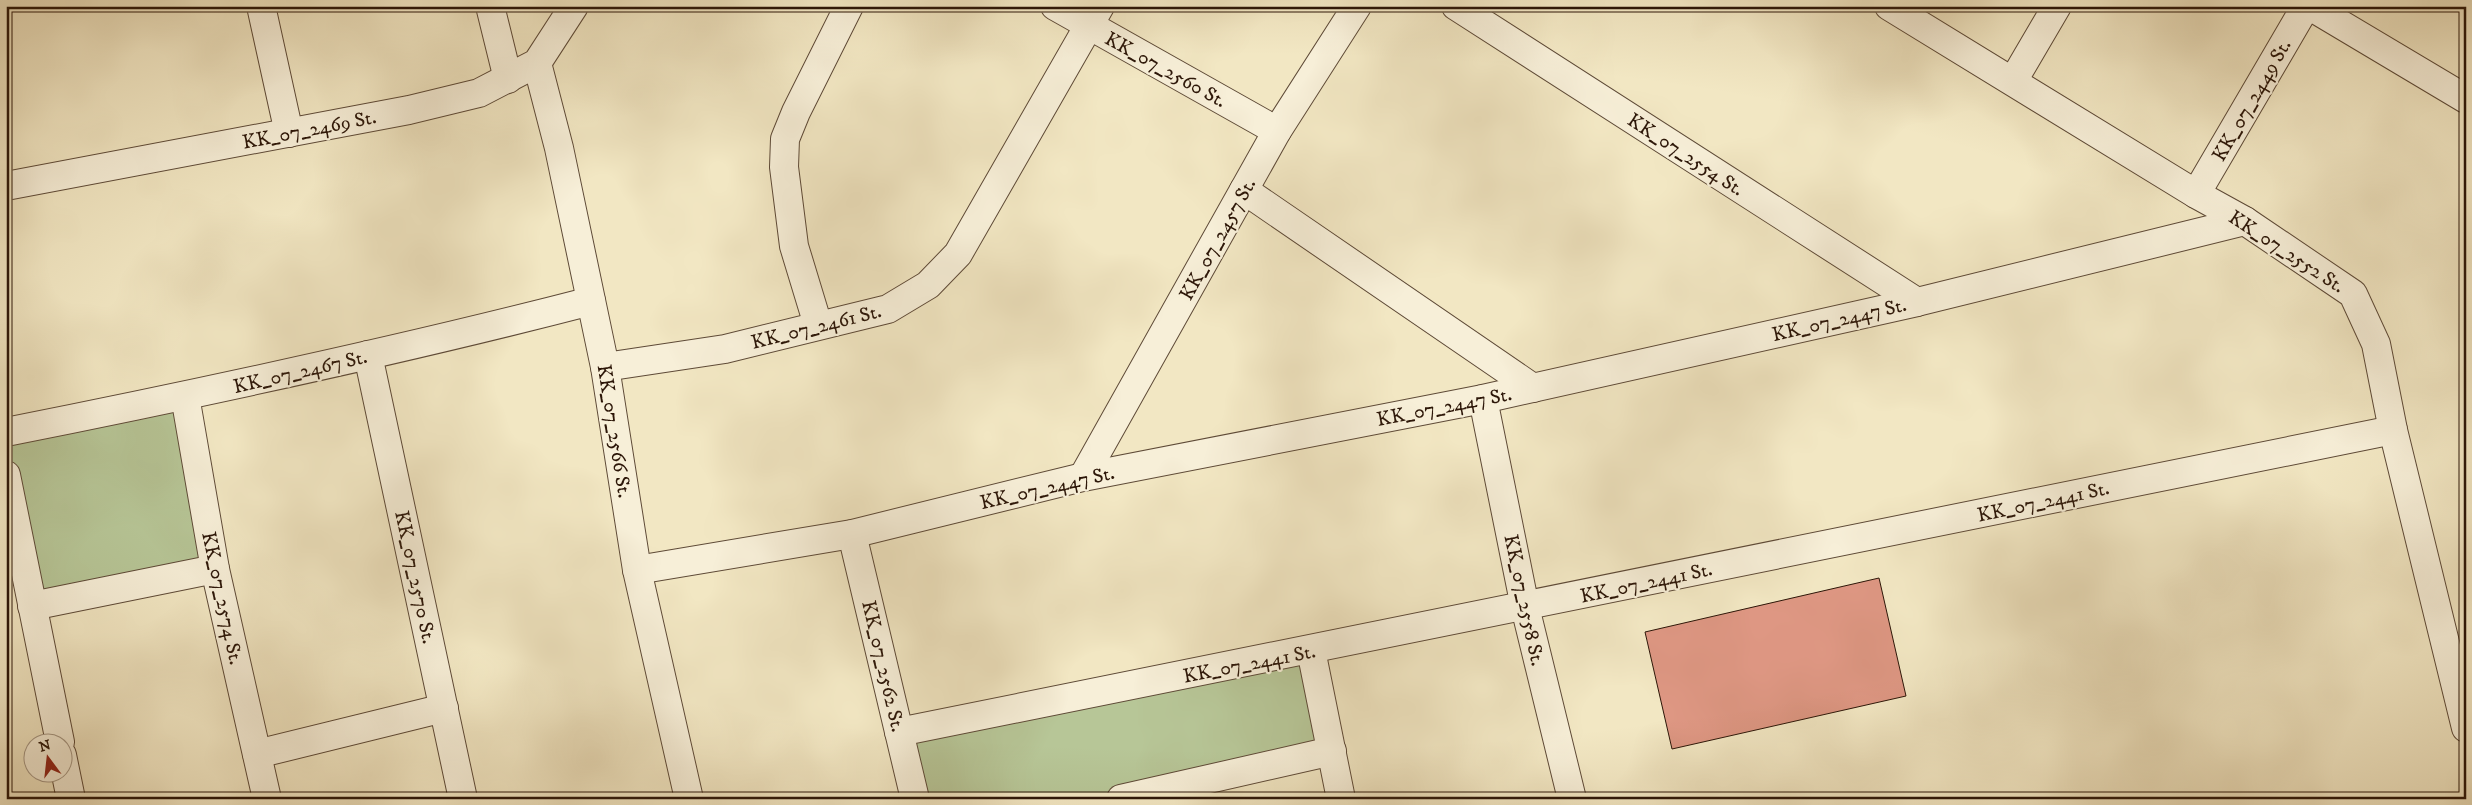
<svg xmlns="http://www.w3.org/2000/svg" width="2472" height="805" font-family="'IM FELL DW Pica',serif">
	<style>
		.green { fill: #b7c697; stroke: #726e50 }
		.building { fill: #de9783; stroke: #2c1608 }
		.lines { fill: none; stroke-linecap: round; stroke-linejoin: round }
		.street-casing { stroke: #5e4a37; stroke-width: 30 }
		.street { stroke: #f7efd8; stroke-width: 28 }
		.labels { text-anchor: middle; stroke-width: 4.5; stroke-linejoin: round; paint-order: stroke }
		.street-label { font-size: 20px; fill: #2c1608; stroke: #f7efd8 }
	</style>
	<rect width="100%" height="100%" fill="#f2e7c3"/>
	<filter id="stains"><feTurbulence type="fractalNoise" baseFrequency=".004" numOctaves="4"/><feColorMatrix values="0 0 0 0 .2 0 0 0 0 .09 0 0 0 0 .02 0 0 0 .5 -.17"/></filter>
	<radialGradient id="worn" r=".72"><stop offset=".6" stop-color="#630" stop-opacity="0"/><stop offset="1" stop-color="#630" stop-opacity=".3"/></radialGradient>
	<g class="green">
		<path d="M185,396L215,569L32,606L6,475V432Z"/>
		<path d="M1311,650L1332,751L1121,799H915L899,733Z"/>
	</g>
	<path class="building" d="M1879,578L1906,696L1672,749L1645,632Z"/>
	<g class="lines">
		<g class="street-casing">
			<g id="street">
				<path d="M261,6L289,133"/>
				<path d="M490,6L508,79"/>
				<path d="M1055,6L1277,131"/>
				<path d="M1456,6L1917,302"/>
				<path d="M1889,6L2196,194L2245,221L2353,294L2376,344L2393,430L2466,728"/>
				<path d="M2310,6L2466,99"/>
				<path d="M537,63L559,148L605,367L637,570L689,799"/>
				<path d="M2013,81L2057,6"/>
				<path d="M6,186L409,110L479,93L537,63L574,6"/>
				<path d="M1244,190L1533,388"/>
				<path d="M2196,194L2306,6"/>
				<path d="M818,325L794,246L784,167L785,139L796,112L849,6"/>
				<path d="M368,355L463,799"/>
				<path d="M605,367L725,349L888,309L928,285L958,254L1100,6"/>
				<path d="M185,396L215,569L267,799"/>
				<path d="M1483,399L1525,607L1572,799"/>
				<path d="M6,432C202,393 398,351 591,301"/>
				<path d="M6,475L60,742"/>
				<path d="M1083,477L1277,131L1357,6"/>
				<path d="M852,534L915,799"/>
				<path d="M637,570L852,534L1083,477L1483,399L1917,302L2245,221"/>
				<path d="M32,606L215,569"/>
				<path d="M1311,650L1341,799"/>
				<path d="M899,732L2393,430"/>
				<path d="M257,754L444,708"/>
				<path d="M62,755L71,799"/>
				<path d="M1121,799L1332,751"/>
			</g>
		</g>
		<use href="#street" class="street"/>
	</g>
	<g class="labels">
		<g class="street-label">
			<text transform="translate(1166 69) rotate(29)" y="7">KK_07_2560 St.</text>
			<text transform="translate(2251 100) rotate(-60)" y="7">KK_07_2449 St.</text>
			<text transform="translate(309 129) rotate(-11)" y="7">KK_07_2469 St.</text>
			<text transform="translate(1686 154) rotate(33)" y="7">KK_07_2554 St.</text>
			<text transform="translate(1217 239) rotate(-61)" y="7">KK_07_2457 St.</text>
			<text transform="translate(2287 251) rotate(33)" y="7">KK_07_2552 St.</text>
			<text transform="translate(1839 319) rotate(-13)" y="7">KK_07_2447 St.</text>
			<text transform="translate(816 326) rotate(-14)" y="7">KK_07_2461 St.</text>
			<text transform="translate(300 371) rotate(-13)" y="7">KK_07_2467 St.</text>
			<text transform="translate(1444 406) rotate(-11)" y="7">KK_07_2447 St.</text>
			<text transform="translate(615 431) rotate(81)" y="7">KK_07_2566 St.</text>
			<text transform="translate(1047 487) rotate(-13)" y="7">KK_07_2447 St.</text>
			<text transform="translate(2043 501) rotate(-12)" y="7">KK_07_2441 St.</text>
			<text transform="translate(416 577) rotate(78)" y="7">KK_07_2570 St.</text>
			<text transform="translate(1646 582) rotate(-12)" y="7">KK_07_2441 St.</text>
			<text transform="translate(223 598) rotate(78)" y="7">KK_07_2574 St.</text>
			<text transform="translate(1525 600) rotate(78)" y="7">KK_07_2558 St.</text>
			<text transform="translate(1249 663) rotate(-11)" y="7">KK_07_2441 St.</text>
			<text transform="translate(884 666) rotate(77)" y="7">KK_07_2562 St.</text>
		</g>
	</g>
	<rect width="2472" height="805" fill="none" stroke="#f2e7c3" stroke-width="25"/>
	<rect x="8" y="8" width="2457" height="790" fill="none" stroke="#2c1608" stroke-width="2.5"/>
	<rect x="12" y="12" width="2447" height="780" fill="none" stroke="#2c1608"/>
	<g transform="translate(48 758) rotate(345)"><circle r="24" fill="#f7efd8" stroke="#a69885"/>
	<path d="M0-4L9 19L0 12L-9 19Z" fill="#8f2418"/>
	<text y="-8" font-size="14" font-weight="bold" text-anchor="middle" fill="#2c1608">N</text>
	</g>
	<rect width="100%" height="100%" filter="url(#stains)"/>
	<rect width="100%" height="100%" fill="url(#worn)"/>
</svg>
